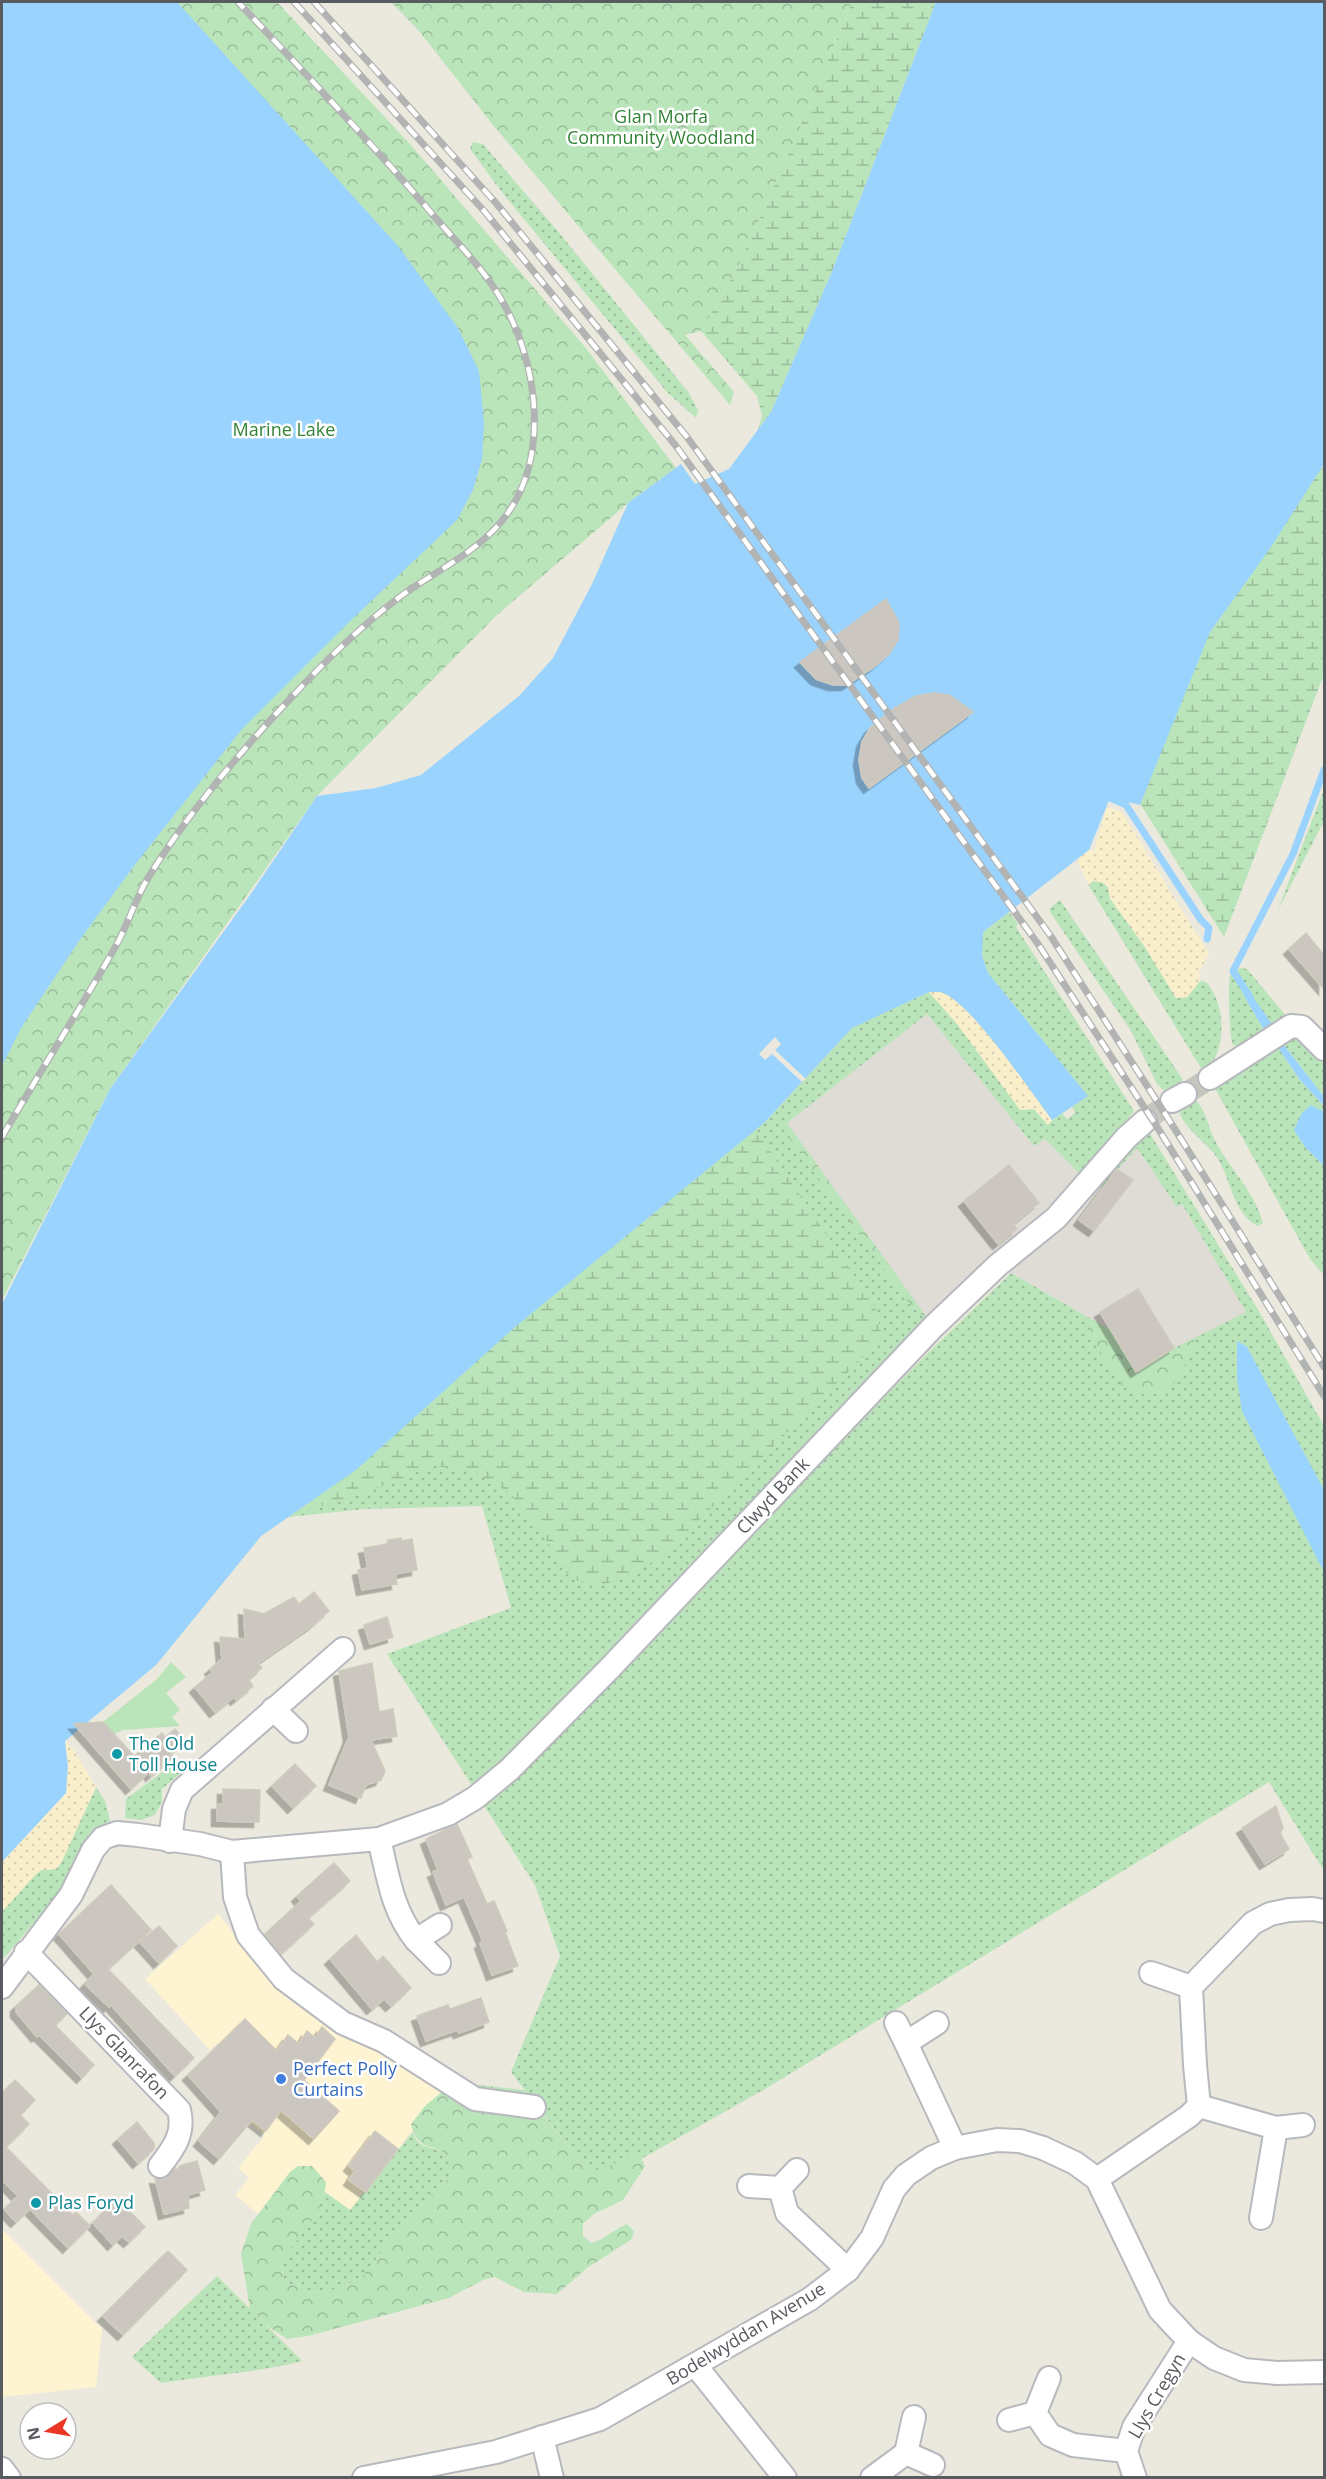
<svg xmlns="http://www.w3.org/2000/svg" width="1326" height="2479" font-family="'Open Sans',sans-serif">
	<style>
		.commercial { fill: #fef4d1 }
		.industrial { fill: #dfdcd6 }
		.grass { fill: url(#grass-dots) }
		.forest { fill: url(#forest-crowns) }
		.wetland { fill: url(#wetland-marsh) }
		.sand { fill: url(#sand-dots) }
		.garden { fill: #bae4ba }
		.water { fill: #9bd3ff }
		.pier { fill: #ebe9de }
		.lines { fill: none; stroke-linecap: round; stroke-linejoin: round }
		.stream { stroke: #9bd3ff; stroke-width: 7 }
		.building { fill: #cbc7c0; stroke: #d0cabd; stroke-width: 1.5; filter: url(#shadow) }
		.minor-tunnel { stroke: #c6c6be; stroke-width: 22; stroke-dasharray: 22 11; stroke-linecap: butt }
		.minor-casing { stroke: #b7b9be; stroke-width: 26 }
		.minor { stroke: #fff; stroke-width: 22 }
		.tram { stroke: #b2b3b3; stroke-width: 1.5 }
		.rail-casing { stroke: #b2b3b3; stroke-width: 7 }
		.rail { stroke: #fff; stroke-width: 4.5; stroke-dasharray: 14; stroke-linecap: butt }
		.culture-dot { fill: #0f9aa8; stroke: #fff; stroke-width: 2 }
		.shop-dot { fill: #3f7fe0; stroke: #fff; stroke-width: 2 }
		.labels { text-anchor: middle; stroke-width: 5; stroke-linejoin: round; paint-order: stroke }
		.park-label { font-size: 18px; fill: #338437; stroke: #fff }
		.street-label { font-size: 18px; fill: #585b60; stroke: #fff }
		.culture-label { font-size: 18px; fill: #0d838f; stroke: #fff; text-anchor: start }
		.shop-label { font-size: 18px; fill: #366cbe; stroke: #fff; text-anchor: start }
	</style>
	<defs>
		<pattern id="grass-dots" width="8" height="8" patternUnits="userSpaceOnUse" patternTransform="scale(1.5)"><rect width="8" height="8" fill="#bae4ba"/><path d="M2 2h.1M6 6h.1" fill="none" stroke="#9abc9b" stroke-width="1.8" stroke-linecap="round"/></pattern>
		<pattern id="forest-crowns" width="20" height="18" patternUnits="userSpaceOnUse" patternTransform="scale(1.5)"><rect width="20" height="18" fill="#bae4ba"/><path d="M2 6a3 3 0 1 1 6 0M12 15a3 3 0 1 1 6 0" fill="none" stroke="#9abc9b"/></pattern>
		<pattern id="wetland-marsh" width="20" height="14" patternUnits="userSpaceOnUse" patternTransform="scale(1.5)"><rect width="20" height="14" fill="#bae4ba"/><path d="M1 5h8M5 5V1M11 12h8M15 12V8" fill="none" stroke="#9abc9b"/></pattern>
		<pattern id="sand-dots" width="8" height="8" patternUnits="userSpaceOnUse" patternTransform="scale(1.5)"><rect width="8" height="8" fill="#faefcb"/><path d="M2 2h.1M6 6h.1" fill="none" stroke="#d8cfb1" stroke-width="1.8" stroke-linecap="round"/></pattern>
		<filter id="shadow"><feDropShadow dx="-5.5" dy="5.5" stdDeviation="0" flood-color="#0004"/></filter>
	</defs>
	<rect width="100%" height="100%" fill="#ebe9de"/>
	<g class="commercial">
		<path d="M218,1914L259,1965L318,2016L357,2042L377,2049L443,2091L350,2210L325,2192L326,2182L312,2166H298L290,2172L258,2214L235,2195L249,2178L238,2168L265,2135L232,2107L255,2077L218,2043L210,2050L145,1979Z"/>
		<path d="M2,2229L102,2329L96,2387L2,2397Z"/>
	</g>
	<path class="industrial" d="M927,1014L1034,1146L1045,1139L1081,1175L1102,1187L1137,1148L1177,1207L1182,1204L1246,1312L1174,1348L1136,1372L1112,1331L998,1265L933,1327L787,1123Z"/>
	<g class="grass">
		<path d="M473,142L483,144L561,235L689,393L698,410L696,418L667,392L504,195L470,149Z"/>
		<path d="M1324,789V826L1322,825L1277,912Z"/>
		<path d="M1092,881L1102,882L1108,887L1110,899L1145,947L1176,998L1187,997L1200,981L1206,982C1227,1004 1227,1053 1204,1073L1089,886Z"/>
		<path d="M1060,900L1182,1078V1086L1169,1095L1157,1084L1131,1031L1050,912V908Z"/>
		<path d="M1009,912L1018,924L1016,927L1134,1111L1081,1175L1045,1139L1034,1146L927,1014L787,1123L930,1322L554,1712L505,1761L473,1787L387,1654L511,1608L482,1506L365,1509L288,1517L515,1327L764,1123L852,1028L929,992L1048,1124L1062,1113L1067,1119L1075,1113L1072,1106L1088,1096L988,973C982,958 980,947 983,932Z"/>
		<path d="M1241,968L1247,969L1288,1018L1274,1027L1244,994L1265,1033L1241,1047L1233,1045C1229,1036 1228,987 1230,975Z"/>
		<path d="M1290,1033L1310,1045L1314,1055L1324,1064V1097L1280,1040Z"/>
		<path d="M1275,1043L1300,1080L1324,1106V1112L1323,1110L1305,1147L1324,1166V1275L1310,1259L1213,1085Z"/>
		<path d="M1192,1098C1204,1104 1207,1123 1212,1134C1226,1166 1254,1189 1263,1223L1258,1226C1234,1215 1231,1180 1218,1159C1209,1145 1195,1137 1186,1124C1182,1120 1180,1113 1178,1107Z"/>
		<path d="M1146,1127L1260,1313L1324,1426V1867L1322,1868L1269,1782L765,2089L597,2184L511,2072L560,1956L535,1885L483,1804L929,1352L1011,1273L1112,1331L1136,1371L1174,1348L1246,1312L1182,1204L1177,1207L1137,1148L1102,1187L1096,1182Z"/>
		<path d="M180,1759L188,1767L162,1789V1802L155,1815L141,1820L125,1818L126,1799Z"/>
		<path d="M96,1787L105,1801L111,1824L56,1897L2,1960V1912L34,1876L41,1870L56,1869L61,1863Z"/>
		<path d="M413,2132C418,2153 438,2143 450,2158V2177L411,2215L362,2277L339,2289L312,2292L290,2284L283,2278L281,2261L313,2217L325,2192L350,2210Z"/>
		<path d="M217,2276L302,2361C256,2373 208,2375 161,2383L132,2357Z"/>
	</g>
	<g class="forest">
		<path d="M2,2H277L409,143L585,347L676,468L628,503L497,615L317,796L110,1089L2,1300Z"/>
		<path d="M391,2H852L799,130L736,271L701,331L685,335L734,392L730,405L493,125L419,31Z"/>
		<path d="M787,1123L930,1322L911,1306L790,1139Z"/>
		<path d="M1093,1320L1112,1331L1136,1371L1195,1339C1186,1364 1177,1398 1145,1394C1136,1393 1125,1390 1120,1383C1107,1368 1100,1348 1088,1332Z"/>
		<path d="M479,2085L524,2090L584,2167C607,2175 612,2163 632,2152L639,2154L645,2166L623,2200L594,2214L583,2224V2236L591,2243C604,2240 614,2229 627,2224L634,2231L632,2239L587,2268L557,2294L524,2292L495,2277L483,2280L449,2298L308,2336L287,2339L266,2325L250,2309L241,2254L251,2224L290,2172L298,2166H312L326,2182C324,2212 298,2238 281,2261L283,2278L290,2284L312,2292L339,2289L362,2277L411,2215L450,2177V2158C435,2140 418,2155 411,2124L425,2106L443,2091L451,2093Z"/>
	</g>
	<g class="wetland">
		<path d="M852,2H936L831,274L771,412L758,430L762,415L757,396L701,331L736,271L799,130Z"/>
		<path d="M1324,2V674L1224,937L1141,805L1110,798Z"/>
		<path d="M1009,912L983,932L982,956L988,973L1088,1096L1052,1120L974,1017L929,992L852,1028L756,1130L876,1308L882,1338L662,1557L623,1578L595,1587L570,1578L544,1537L510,1493L476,1473L431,1465L404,1479L288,1517L261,1536L156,1665L362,1388Z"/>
	</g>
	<g class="sand">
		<path d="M1107,807L1121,811L1209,954L1199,972L1200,981L1187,997L1176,998L1145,947L1110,898L1108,887L1102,882L1092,881L1089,886L1077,860L1089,850L1094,851Z"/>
		<path d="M929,992C934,992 939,991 943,993C970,1002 1032,1093 1052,1120L1048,1125L1034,1109L1020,1110L957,1024Z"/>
		<path d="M2,1690L85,1722L65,1741L73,1749L96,1787L61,1863L56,1869L41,1870L34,1876L2,1912V1862L66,1793Z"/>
	</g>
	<path class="garden" d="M171,1662L186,1677L166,1693L180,1710L172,1717L180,1726L123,1730L114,1734L103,1722L157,1679Z"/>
	<g class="water">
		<path d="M2,2H177L398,246L458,328L479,371L484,423L482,459L473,490L457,520L347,624L242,729L134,866L81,938L21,1028L2,1066Z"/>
		<path d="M936,2H1324V464L1269,550L1210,632L1140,805L1110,798L1089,850L983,932L982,956L988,973L1088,1096L1052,1120C1032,1093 970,1002 943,993C939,991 934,992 929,992L852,1028L764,1123L515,1327L356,1470L261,1536L156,1665L65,1741L68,1766L66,1793L2,1862V1304L110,1089L250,895L317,796L376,788L421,775L519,696L553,658L592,584L628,503L681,464L695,484L729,469L771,412L831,274Z"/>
		<path d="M1248,990L1274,1027L1265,1033C1259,1019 1249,1007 1243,993Z"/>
		<path d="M1280,1040L1324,1097V1106L1300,1080L1275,1043Z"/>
		<path d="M1311,1105L1324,1112V1166L1305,1147L1294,1130L1302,1113Z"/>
		<path d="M1237,1341L1247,1347L1324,1490V1572L1242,1411L1237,1378Z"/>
	</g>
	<path class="pier" d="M775,1037L781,1044L775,1050L806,1079L802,1082L772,1054L765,1060L759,1054Z"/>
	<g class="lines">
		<g class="stream">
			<path d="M1110,798L1126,805L1201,920L1209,928L1207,939"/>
			<path d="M1250,997L1233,971L1293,854L1324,770"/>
		</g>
	</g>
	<g class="building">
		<path d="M886,599L899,623L898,640L889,654L874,667L847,685H833L816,679L800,662Z"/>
		<path d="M934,693L949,695L973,712L869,788L862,778L859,760L862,742L870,728L893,709L916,696Z"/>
		<path d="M1306,933L1324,955V989L1289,949Z"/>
		<path d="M1009,1165L1039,1203L1013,1224L1017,1229L998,1244L964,1201Z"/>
		<path d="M1117,1169L1133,1180L1094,1231L1079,1220Z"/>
		<path d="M1138,1289L1174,1348L1136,1372L1100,1312Z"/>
		<path d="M401,1538L402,1541L412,1539L417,1570L395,1574L397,1584L362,1590L358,1570L368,1568L364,1548L387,1544L388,1540Z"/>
		<path d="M314,1592L329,1611L313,1625L258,1663L262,1668L248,1679L253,1686L236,1700L234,1697L215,1712L195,1687L213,1672L210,1669L222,1659L220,1637L245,1639L244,1609L264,1614L294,1597L299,1604Z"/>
		<path d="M387,1617L393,1637L370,1644L364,1625Z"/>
		<path d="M372,1663L379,1712L393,1709L397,1736L371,1740L385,1771L381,1780L366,1785L361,1798L329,1785L349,1737L339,1671Z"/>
		<path d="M103,1722L134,1756L162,1733L165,1737L175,1729L186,1741L171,1753L173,1757L151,1776L149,1772L131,1789L74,1724Z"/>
		<path d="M295,1764L316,1786L293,1808L272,1786Z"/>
		<path d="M223,1789L260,1790L259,1822L217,1821V1804H223Z"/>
		<path d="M1276,1806L1283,1828L1280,1833L1289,1849L1265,1864L1242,1828Z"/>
		<path d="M457,1824L472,1857L467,1859L487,1904L494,1901L507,1931L505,1932L518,1966L492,1975L480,1943L483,1941L464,1897L446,1905L433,1872L438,1870L426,1839Z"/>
		<path d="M334,1863L350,1881L308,1918L314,1924L281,1954L265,1934L301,1901L297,1896Z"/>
		<path d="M111,1885L151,1930L108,1969L194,2058L175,2076L111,2005L109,2007L85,1984L94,1974L59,1934Z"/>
		<path d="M159,1926L177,1946L159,1963L140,1942Z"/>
		<path d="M356,1935L377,1962L383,1956L411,1988L391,2006L384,1999L372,2009L330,1959Z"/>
		<path d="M39,1985L67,2014L55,2025L94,2065L82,2078L39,2035L37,2037L16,2012V2006Z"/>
		<path d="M481,1998L489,2022L459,2033L457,2030L426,2041L417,2016L448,2005L450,2009Z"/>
		<path d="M245,2019L277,2051L288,2035L299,2044L307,2031L315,2038L322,2027L335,2039L304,2080L339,2111L314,2139L281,2110L266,2131L252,2120L219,2159L199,2141L221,2112L188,2075Z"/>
		<path d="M15,2080L35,2100L20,2115L29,2124L6,2147L73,2215L76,2212L90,2226L68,2248L30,2209L16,2222L4,2209L18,2196L2,2180V2094Z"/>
		<path d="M137,2122L154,2143V2149L138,2163L118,2139Z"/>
		<path d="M375,2131L398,2149L366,2192L349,2180L355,2171L349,2166Z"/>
		<path d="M197,2161L205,2190L188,2195L189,2208L164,2214L155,2178L165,2179L175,2168L177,2170L180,2166Z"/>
		<path d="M117,2198L145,2227L129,2242L122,2236L113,2245L93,2223Z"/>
		<path d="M168,2251L187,2270L123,2335L103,2316Z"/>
	</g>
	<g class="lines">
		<g class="minor-tunnel">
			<path d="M1185,1094L1210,1078"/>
			<path d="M1145,1121L1172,1101"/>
		</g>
		<g class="minor-casing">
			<g id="minor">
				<path d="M1210,1078L1291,1026L1302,1027L1324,1049"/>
				<path d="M1172,1101L1185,1094"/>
				<path d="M273,1709L296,1731"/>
				<path d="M379,1839C388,1875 392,1911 416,1940L440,1925"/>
				<path d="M170,1841L174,1809L182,1790L343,1649"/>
				<path d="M232,1852L235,1897L248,1935L284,1979L343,2023L384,2041L475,2099L534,2107"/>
				<path d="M416,1940L439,1963"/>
				<path d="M26,1952L179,2110C185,2133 174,2148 160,2166"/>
				<path d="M1151,1973L1191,1987"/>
				<path d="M2,1987L71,1895L93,1850L103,1838L117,1833L138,1835L200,1844L232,1852L379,1839L448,1814L475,1798L509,1770L609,1669L933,1327L998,1265L1056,1218L1126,1138L1145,1121"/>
				<path d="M896,2023L906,2043"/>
				<path d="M937,2023L906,2043L955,2148"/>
				<path d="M1276,2128L1303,2125"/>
				<path d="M1097,2179L1189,2116L1199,2106"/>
				<path d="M749,2186L780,2188L787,2213L848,2270"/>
				<path d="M780,2188L797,2170"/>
				<path d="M1261,2218L1276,2128L1199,2106L1195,2065L1191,1987L1253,1923L1270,1914L1289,1910L1313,1909L1324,1911"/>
				<path d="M696,2366L785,2478"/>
				<path d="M1035,2413L1050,2435L1073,2445L1126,2451"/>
				<path d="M1035,2413L1049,2378"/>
				<path d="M1009,2420L1035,2413"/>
				<path d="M542,2437L552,2478"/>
				<path d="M906,2453L914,2417"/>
				<path d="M2,2469L9,2478"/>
				<path d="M364,2478L496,2452L600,2419L810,2299L848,2270L872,2238L894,2189L906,2175L931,2158L955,2148L997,2140L1020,2141L1043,2148L1075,2163L1097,2179L1160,2310L1189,2341L1214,2358L1244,2370L1277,2373L1324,2372"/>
				<path d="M872,2478L906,2453L933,2465"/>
				<path d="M1135,2478L1126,2451L1134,2427L1189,2341"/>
			</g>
		</g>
		<use href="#minor" class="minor"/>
		<path class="tram" d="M2,1137C38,1075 77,1014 113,951C128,926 135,898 151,873C190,811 240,752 290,699C324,662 361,626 401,596C434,572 474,554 500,523C552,463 539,363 501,299C482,266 452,238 428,209C367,138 302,70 238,2"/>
		<g class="rail-casing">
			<g id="rail">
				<path d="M294,2L485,212L676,446L1038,944L1159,1130L1324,1396"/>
				<path d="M314,2L496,203L687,437L1050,935L1171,1123L1324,1367"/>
				<path d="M2,1137C38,1075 77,1014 113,951C128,926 135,898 151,873C190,811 240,752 290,699C324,662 361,626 401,596C434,572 474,554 500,523C552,463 539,363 501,299C482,266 452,238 428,209C367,138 302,70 238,2"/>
			</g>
		</g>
		<use href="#rail" class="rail"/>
	</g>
	<g class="culture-dot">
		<circle cx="117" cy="1754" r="6"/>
		<circle cx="36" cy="2203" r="6"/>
	</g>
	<circle class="shop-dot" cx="281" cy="2079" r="6"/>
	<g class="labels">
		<g class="park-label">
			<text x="661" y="123">Glan Morfa<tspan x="661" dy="21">Community Woodland</tspan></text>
			<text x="284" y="436">Marine Lake</text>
		</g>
		<g class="street-label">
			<text transform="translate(773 1496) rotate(-47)" y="6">Clwyd Bank</text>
			<text transform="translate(124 2053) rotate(46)" y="6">Llys Glanrafon</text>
			<text transform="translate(746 2334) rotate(-31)" y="6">Bodelwyddan Avenue</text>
			<text transform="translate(1157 2396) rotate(-60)" y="6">Llys Cregyn</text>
		</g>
		<g class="culture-label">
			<text x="129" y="1750">The Old<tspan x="129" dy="21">Toll House</tspan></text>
			<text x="48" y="2209">Plas Foryd</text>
		</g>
		<g class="shop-label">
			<text x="293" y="2075">Perfect Polly<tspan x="293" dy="21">Curtains</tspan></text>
		</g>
	</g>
	<rect width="1326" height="2479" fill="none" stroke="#585b60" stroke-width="6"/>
	<g transform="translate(48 2431) rotate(259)"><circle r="28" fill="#ffffff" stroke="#bcbdbf" stroke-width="1.5"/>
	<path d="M0-4.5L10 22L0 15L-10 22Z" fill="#eb3625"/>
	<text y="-9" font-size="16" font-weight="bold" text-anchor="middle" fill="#585b60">N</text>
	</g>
</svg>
